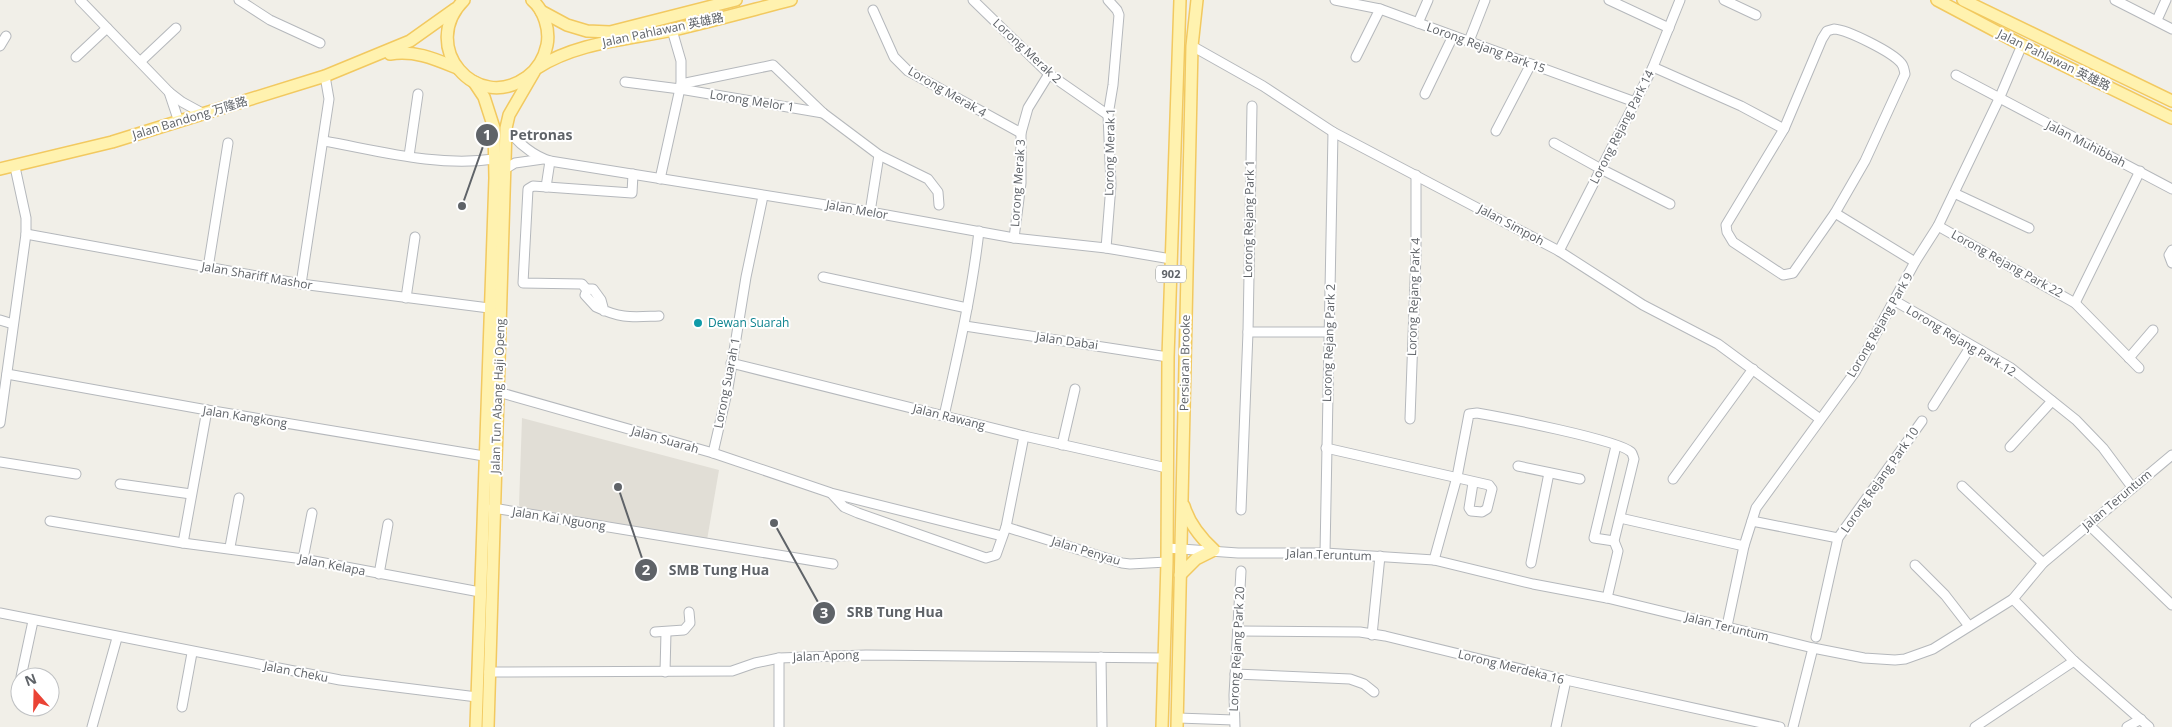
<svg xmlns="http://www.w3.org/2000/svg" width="2172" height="727" font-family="'Open Sans','Noto Sans SC',sans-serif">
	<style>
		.education { fill: #e1ded6 }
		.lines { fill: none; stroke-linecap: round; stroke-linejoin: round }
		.minor-casing { stroke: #b5b8bc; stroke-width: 11 }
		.major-casing { stroke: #f2c960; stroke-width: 14 }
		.minor { stroke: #fff; stroke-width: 9 }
		.major { stroke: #fff2af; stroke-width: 11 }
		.culture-dot { fill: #0f9aa8; stroke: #fff; stroke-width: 2 }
		.labels { text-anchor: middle; stroke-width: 4; stroke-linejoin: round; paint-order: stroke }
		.shield { fill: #fff; stroke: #8f9295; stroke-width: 1 }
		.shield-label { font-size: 11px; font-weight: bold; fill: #5f6368 }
		.street-label { font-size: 12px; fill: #5f6368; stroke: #fff }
		.culture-label { font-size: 12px; fill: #0d838f; stroke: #fff; text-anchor: start }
		.leader { fill: none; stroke: #5f6368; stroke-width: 2 }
		.callout-dot { fill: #5f6368; stroke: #fff; stroke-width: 2 }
		.mark-label { font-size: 15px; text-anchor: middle; font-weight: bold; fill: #fff }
		.callout-label { font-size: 14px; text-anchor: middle; font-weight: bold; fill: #5f6368; stroke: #fff; stroke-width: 4; stroke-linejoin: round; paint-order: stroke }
	</style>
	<rect width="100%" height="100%" fill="#f1efe8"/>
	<path class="education" d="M522,418L719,470L707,540L521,508L519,505Z"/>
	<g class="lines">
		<g class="minor-casing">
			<g id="minor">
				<path d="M80,0L169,92L179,122"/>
				<path d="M239,0L270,20L320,43"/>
				<path d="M973,0L1049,74L1108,115"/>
				<path d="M1335,0L1380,9L1635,102"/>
				<path d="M1609,0L1669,28"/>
				<path d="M1724,0L1756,15"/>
				<path d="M2115,0L2172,29"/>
				<path d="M873,10L894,57L908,71L1021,133"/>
				<path d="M2157,20L2166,0"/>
				<path d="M1418,23L1428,0"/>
				<path d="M1834,29C1848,30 1892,52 1901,63C1904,66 1904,70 1905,74L1865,161L1835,213L1793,273L1783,275L1733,242L1727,232L1726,225L1784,129L1822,39L1827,31Z"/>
				<path d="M1469,41L1485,0"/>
				<path d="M0,46L6,36"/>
				<path d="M1192,46L1263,86L1333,132L1559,251L1643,305L1718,344L1820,419"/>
				<path d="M76,57L107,28"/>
				<path d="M1356,57L1380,9"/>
				<path d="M141,61L176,28"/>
				<path d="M1653,67L1741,106L1784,129"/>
				<path d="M1956,75L2172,189"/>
				<path d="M625,82L680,89L823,113"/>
				<path d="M681,84L773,65L823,113L879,155L928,179L938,192L939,205"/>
				<path d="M169,92L182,102L204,114"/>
				<path d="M1425,94L1453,36"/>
				<path d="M506,128C518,143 531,155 550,161L870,212L1014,238L1106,248L1171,259"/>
				<path d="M1496,131L1531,64"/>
				<path d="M324,141C380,151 437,167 494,159"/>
				<path d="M1554,143L1601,169L1670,204"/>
				<path d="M409,156L418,94"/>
				<path d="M505,169L515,163L543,159"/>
				<path d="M660,179L681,84V61L672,30"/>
				<path d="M546,187L550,161"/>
				<path d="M1954,193L2029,228"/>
				<path d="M870,212L879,155"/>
				<path d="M1835,213L1915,262"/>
				<path d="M1938,226L2075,303L2139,368"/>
				<path d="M26,234L301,284L489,308"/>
				<path d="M1014,238L1021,183V133L1028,108L1049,74"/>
				<path d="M1106,248L1111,185L1108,115L1113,85L1119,15L1117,10L1108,0"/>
				<path d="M2172,250L2169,255L2172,263"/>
				<path d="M1559,251L1653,67L1680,0"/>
				<path d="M208,268L228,143"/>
				<path d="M823,277L967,308"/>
				<path d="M301,284L329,99L325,76"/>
				<path d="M587,290L582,284L523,283L528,189L533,186L632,193L633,174"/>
				<path d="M406,298L415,237"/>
				<path d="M1895,301L2011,368L2076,420L2103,448L2132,487"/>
				<path d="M2075,303L2140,171"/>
				<path d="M604,311L601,300L593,289H588L585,295L596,307C622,319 631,317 659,316"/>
				<path d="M0,320L13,324"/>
				<path d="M965,326L1168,357"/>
				<path d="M1248,332H1329"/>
				<path d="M2129,358L2153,330"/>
				<path d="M731,363L1024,436L1167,468"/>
				<path d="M7,374L207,410L484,456"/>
				<path d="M498,392L713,453L831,493L1002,536"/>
				<path d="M1933,406L1971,346"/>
				<path d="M944,416C958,354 972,293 979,231"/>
				<path d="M1410,419L1416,254V175"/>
				<path d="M0,423L26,234V218L15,167"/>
				<path d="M1062,445L1075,389"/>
				<path d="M2010,447L2052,401"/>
				<path d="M1326,448L1489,485L1492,489L1487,509L1482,512L1471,511L1469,508L1473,483"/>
				<path d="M713,453L728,388L746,277L763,196"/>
				<path d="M0,462L76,474"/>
				<path d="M1518,466L1580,479"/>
				<path d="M1673,479L1753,369"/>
				<path d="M120,484L191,494"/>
				<path d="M1962,486L2043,563"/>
				<path d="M832,494L844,507L858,513L986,558L996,555L1006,527L1024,436"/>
				<path d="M493,508L833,564"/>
				<path d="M1241,510L1248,332L1252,106"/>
				<path d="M1620,518L1744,546"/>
				<path d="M50,521L183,543L303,559L480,592"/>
				<path d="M1752,521L1838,538"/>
				<path d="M2088,524L2172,605"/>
				<path d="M1006,527L1122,563L1130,564L1167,562"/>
				<path d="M1614,541L1594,538L1616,446"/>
				<path d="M183,543L207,410"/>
				<path d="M230,547L239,498"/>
				<path d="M1167,548L1238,553H1325L1434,560L1533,584L1607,598L1813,648L1864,658L1895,660L1905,659L1933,649L2013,599L2043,563L2172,455"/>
				<path d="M1325,553L1333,132"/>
				<path d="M303,559L312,513"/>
				<path d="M1434,560L1457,477L1469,414L1477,413C1500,417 1619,440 1631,452C1633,454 1633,457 1634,459L1614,541L1618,551L1607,598"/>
				<path d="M1531,563L1549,473"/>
				<path d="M1915,565L1945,595L1969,626"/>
				<path d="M379,574L388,524"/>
				<path d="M2013,599L2074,661L2149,727"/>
				<path d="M0,613L340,680L477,697"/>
				<path d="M1727,626L1744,546L1756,508L1855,372L1915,262L1938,226L1999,99L2022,45"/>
				<path d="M1238,631L1360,632L1385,636L1566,680L1780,727"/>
				<path d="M655,632L684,630L690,623L689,612"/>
				<path d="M1372,635L1380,556"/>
				<path d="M1816,637L1838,538L1922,421"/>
				<path d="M1101,657L1102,727"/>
				<path d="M489,672L732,671L755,663L779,658L866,655L1164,658"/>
				<path d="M665,672L666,632"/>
				<path d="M1235,674L1350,679L1364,684L1374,692"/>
				<path d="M21,677L33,621"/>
				<path d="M182,707L192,653"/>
				<path d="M1178,718L1234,720"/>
				<path d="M92,727L117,638"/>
				<path d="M779,727V658"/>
				<path d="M1235,727L1234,695L1241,571"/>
				<path d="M1556,727L1566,680"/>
				<path d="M1793,727L1813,648"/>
				<path d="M1975,727L2074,661"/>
				<path d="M2127,727L2141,719"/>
			</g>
		</g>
		<g class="major-casing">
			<g id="major">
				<path d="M464,0C418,46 476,114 527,77C538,69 544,59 547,45C550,30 544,10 532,0"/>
				<path d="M1937,0L2022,45L2172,118"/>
				<path d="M1963,0L2172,101"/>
				<path d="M541,11L567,25L587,31L610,32L736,0"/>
				<path d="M390,54C415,50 435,59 457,68"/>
				<path d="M537,68C578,42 626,40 673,30C712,21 752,10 791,0"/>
				<path d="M474,82L484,97L494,128L495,178L476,727"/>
				<path d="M0,169L112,142L325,76L410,41L455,9"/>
				<path d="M1180,575L1196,559L1214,550C1201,538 1189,523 1184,506"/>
				<path d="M488,727L506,128L509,115L534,72"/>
				<path d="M1162,727L1167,562L1168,357L1180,0"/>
				<path d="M1177,727L1192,46L1197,0"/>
			</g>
		</g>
		<use href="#minor" class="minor"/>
		<use href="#major" class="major"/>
	</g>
	<circle class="culture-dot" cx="698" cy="323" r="5"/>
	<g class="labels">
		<rect class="shield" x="1156" y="265.5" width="30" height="17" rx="4"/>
		<g class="shield-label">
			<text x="1171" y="278">902</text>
		</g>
		<g class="street-label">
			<text transform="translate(663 30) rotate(-12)" y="4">Jalan Pahlawan 英雄路</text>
			<text transform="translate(1486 48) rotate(20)" y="4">Lorong Rejang Park 15</text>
			<text transform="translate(1027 51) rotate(43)" y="4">Lorong Merak 2</text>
			<text transform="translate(2054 60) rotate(26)" y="4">Jalan Pahlawan 英雄路</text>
			<text transform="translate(947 92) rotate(30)" y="4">Lorong Merak 4</text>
			<text transform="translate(752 101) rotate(9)" y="4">Lorong Melor 1</text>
			<text transform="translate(190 118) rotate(-17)" y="4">Jalan Bandong 万隆路</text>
			<text transform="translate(1622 127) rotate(-63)" y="4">Lorong Rejang Park 14</text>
			<text transform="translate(2086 144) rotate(27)" y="4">Jalan Muhibbah</text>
			<text transform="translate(1110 152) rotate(-89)" y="4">Lorong Merak 1</text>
			<text transform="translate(1018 183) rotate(-86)" y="4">Lorong Merak 3</text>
			<text transform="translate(857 210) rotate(10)" y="4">Jalan Melor</text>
			<text transform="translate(1249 219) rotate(-89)" y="4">Lorong Rejang Park 1</text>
			<text transform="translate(1511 225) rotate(28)" y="4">Jalan Simpoh</text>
			<text transform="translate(2007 264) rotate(29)" y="4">Lorong Rejang Park 22</text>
			<text transform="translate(257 276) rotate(10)" y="4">Jalan Shariff Mashor</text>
			<text transform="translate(1414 297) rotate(-88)" y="4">Lorong Rejang Park 4</text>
			<text transform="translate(1880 325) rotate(-60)" y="4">Lorong Rejang Park 9</text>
			<text transform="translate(1067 341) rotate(8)" y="4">Jalan Dabai</text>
			<text transform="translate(1961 341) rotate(31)" y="4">Lorong Rejang Park 12</text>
			<text transform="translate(1329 343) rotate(-88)" y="4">Lorong Rejang Park 2</text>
			<text transform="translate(1185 363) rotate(-89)" y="4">Persiaran Brooke</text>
			<text transform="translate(727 383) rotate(-79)" y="4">Lorong Suarah 1</text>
			<text transform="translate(498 396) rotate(-88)" y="4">Jalan Tun Abang Haji Openg</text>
			<text transform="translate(245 417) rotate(9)" y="4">Jalan Kangkong</text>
			<text transform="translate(949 417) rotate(14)" y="4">Jalan Rawang</text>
			<text transform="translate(665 440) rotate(16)" y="4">Jalan Suarah</text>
			<text transform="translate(1880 480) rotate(-55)" y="4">Lorong Rejang Park 10</text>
			<text transform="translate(2117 500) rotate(-40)" y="4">Jalan Teruntum</text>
			<text transform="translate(559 519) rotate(9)" y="4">Jalan Kai Nguong</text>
			<text transform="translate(1086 551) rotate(17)" y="4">Jalan Penyau</text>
			<text transform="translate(1329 555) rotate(2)" y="4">Jalan Teruntum</text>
			<text transform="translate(332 565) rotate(11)" y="4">Jalan Kelapa</text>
			<text transform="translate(1727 627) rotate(14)" y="4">Jalan Teruntum</text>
			<text transform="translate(1237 649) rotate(-87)" y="4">Lorong Rejang Park 20</text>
			<text transform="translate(826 656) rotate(-2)" y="4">Jalan Apong</text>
			<text transform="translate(1511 667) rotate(14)" y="4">Lorong Merdeka 16</text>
			<text transform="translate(296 672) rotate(11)" y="4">Jalan Cheku</text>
		</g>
		<g class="culture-label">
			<text x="708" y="327">Dewan Suarah</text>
		</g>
	</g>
	<path class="leader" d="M462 206L487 135M618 487L646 570M774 523L824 613"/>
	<g class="callout-dot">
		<circle cx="462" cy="206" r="5"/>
		<circle cx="618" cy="487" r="5"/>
		<circle cx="774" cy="523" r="5"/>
		<circle cx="487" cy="135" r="12"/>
		<circle cx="646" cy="570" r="12"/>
		<circle cx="824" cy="613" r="12"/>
	</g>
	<g class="mark-label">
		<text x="487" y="140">1</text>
		<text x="646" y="575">2</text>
		<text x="824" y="618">3</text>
	</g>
	<g class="callout-label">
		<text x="541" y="140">Petronas</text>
		<text x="719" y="575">SMB Tung Hua</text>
		<text x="895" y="617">SRB Tung Hua</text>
	</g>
	<g transform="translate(35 692) rotate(340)"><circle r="24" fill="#ffffff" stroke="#bfc1c3"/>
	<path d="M0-4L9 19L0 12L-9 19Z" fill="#ea4335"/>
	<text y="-8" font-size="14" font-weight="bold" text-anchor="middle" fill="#5f6368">N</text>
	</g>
</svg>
